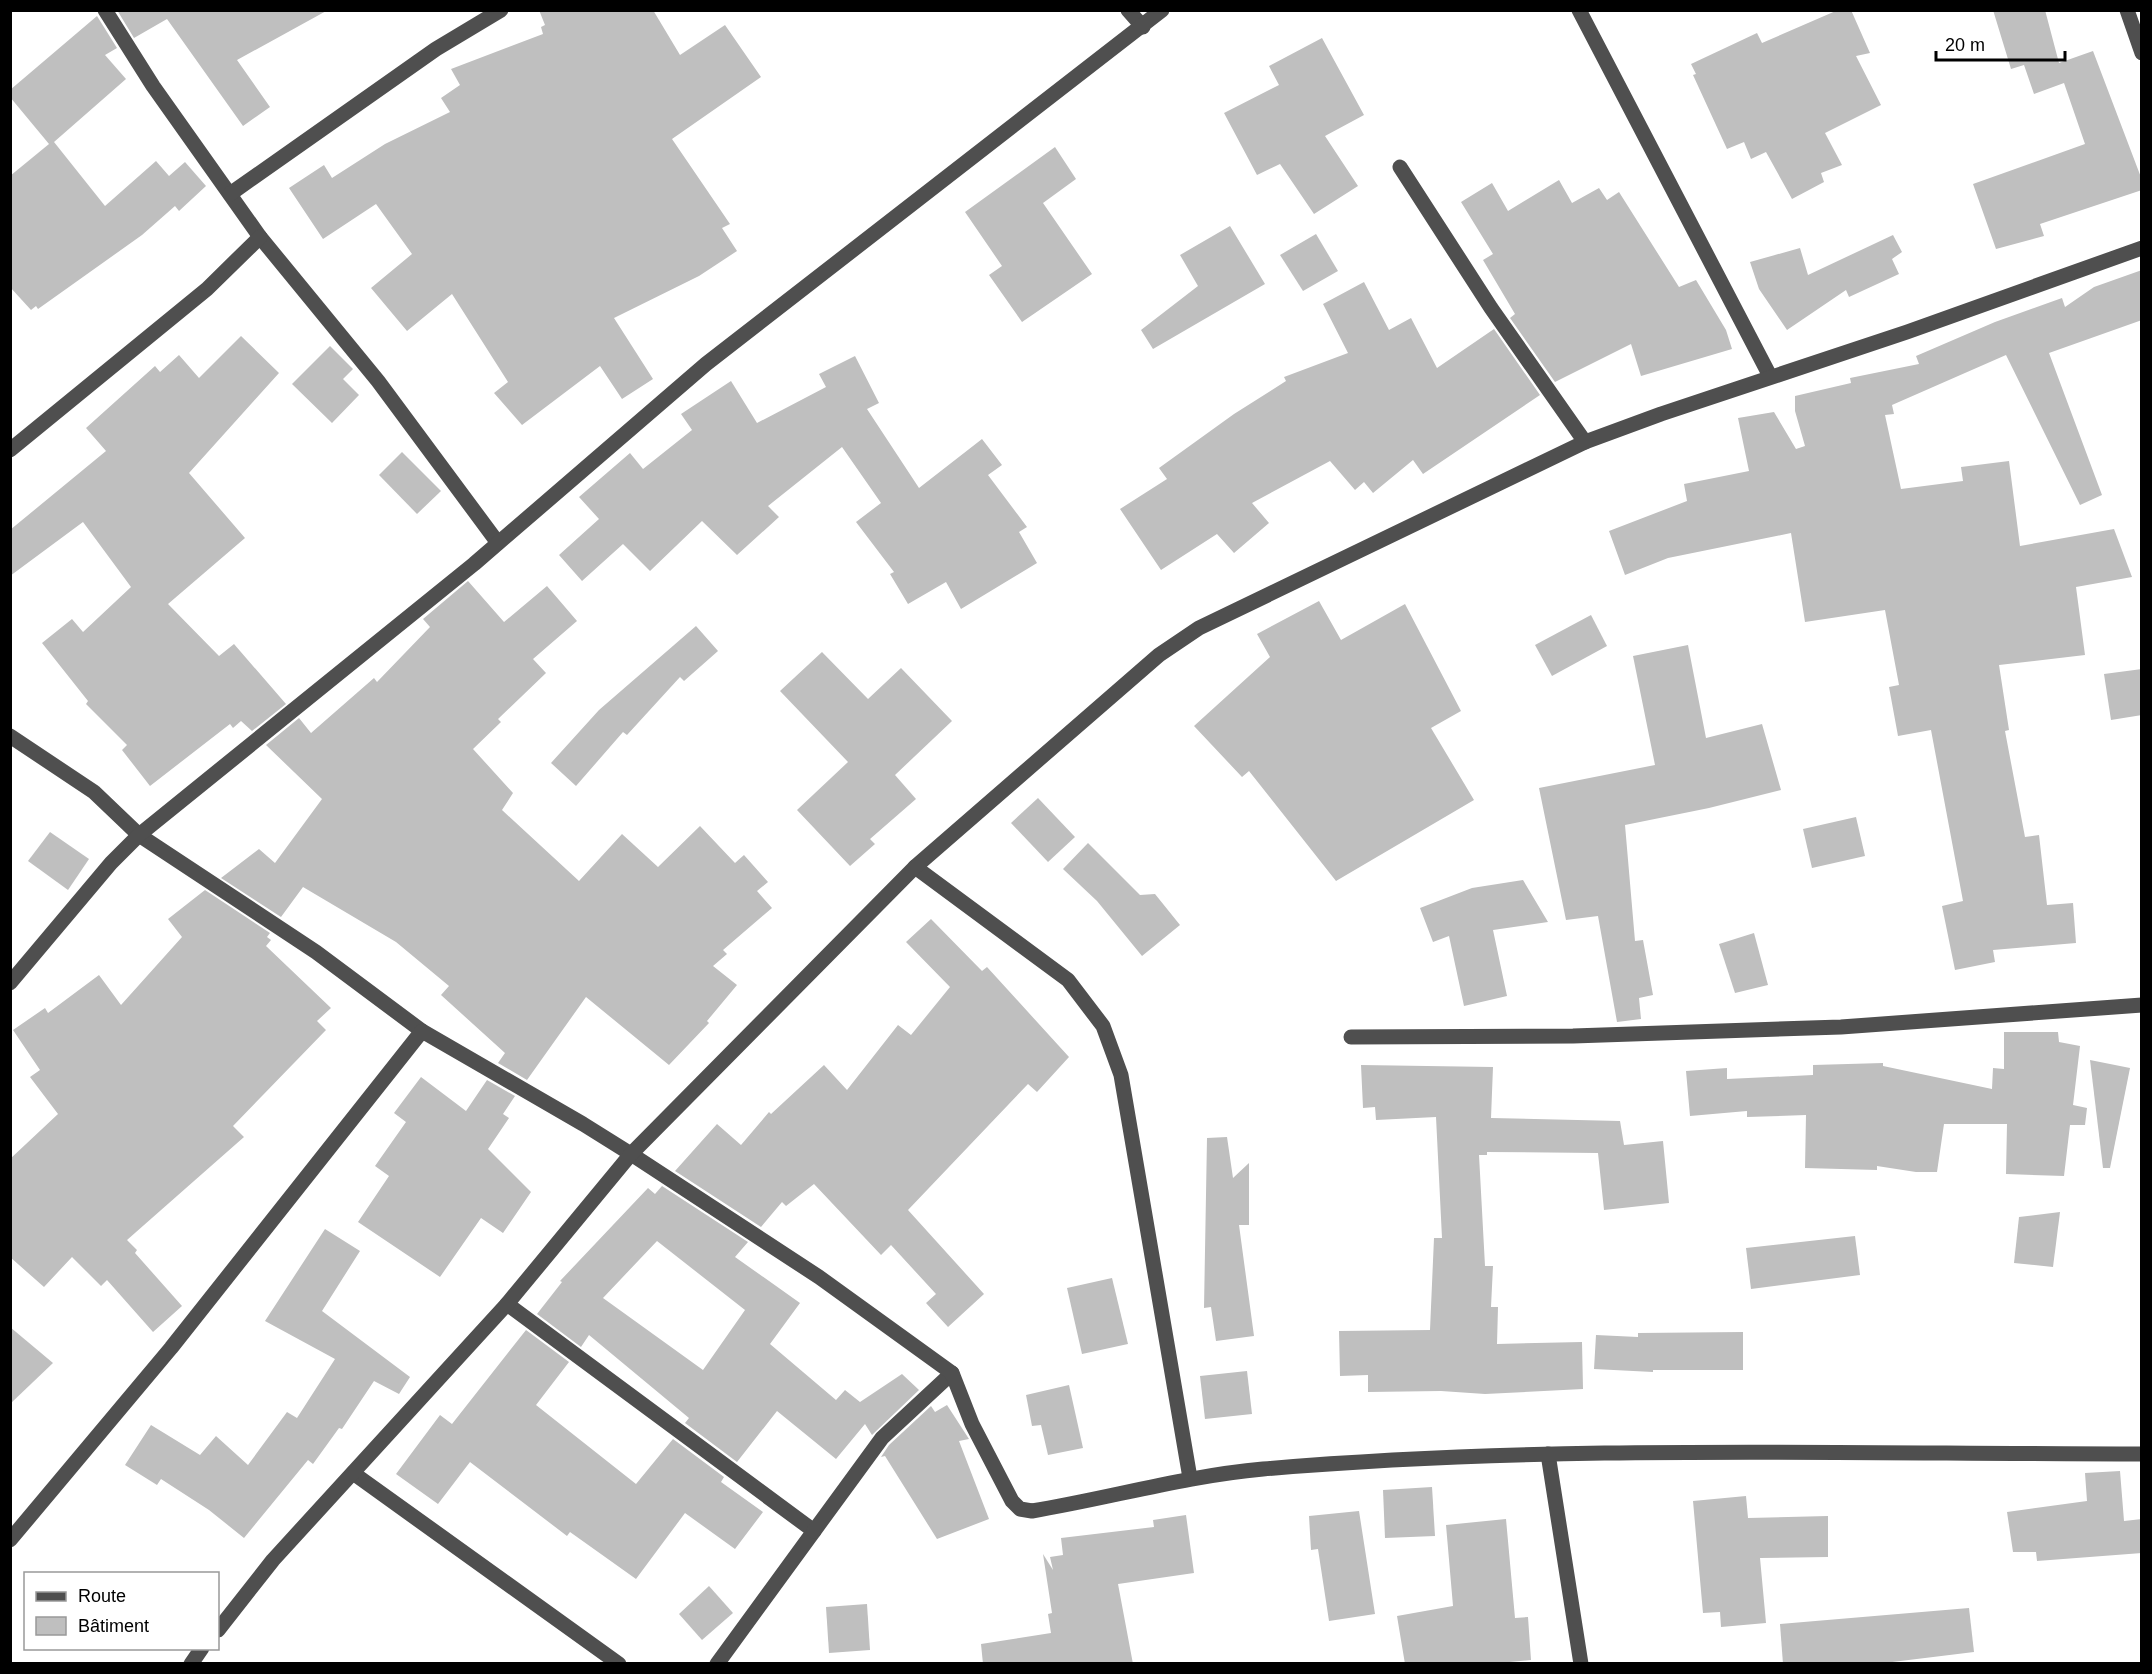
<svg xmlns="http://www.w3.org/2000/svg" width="2152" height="1674" font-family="Helvetica,sans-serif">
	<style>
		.building { fill: #bfbfbf; fill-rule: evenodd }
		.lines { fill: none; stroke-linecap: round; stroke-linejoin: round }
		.minor { stroke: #4f4f4f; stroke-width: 15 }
	</style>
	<rect width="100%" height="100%" fill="#fff"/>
	<g class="building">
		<path d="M117,10H328L237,60L270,107L243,126L167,19L134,38Z"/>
		<path d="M539,10H653L680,55L725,25L761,77L672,139L730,224L722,228L737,251L699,276L614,318L653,379L622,399L600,366L522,425L494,393L508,382L452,294L407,331L371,288L412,254L376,204L323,239L289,188L324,165L332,178L385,144L450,112L441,98L460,85L451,69L543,34L541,27L545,25Z"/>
		<path d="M1838,10H1851L1870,53L1856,56L1881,105L1825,133L1842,165L1821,173L1824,182L1792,199L1766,152L1751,159L1744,142L1727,149L1693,75L1696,74L1691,64L1757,33L1762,43Z"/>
		<path d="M1993,10H2045L2059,63L2093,51L2142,180V190L2040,224L2044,236L1996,249L1973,184L2085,144L2064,83L2034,94L2024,65L2011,69Z"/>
		<path d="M97,16L117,48L105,55L126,79L54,142L105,206L156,161L169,176L185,162L206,186L179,211L175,206L142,235L38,309L36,306L31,310L10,287V176L49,144L10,97V90Z"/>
		<path d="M1322,38L1364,115L1325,136L1358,186L1314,214L1280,164L1257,175L1224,113L1279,85L1269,66Z"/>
		<path d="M1055,147L1076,179L1043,203L1092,274L1022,322L989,275L1002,266L965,212Z"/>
		<path d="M1559,180L1572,203L1599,188L1607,200L1619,192L1679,287L1696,280L1726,330L1732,349L1641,376L1631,344L1555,382L1510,318L1515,314L1483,260L1493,254L1461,202L1492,183L1508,211Z"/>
		<path d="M1230,226L1265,284L1153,349L1141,330L1198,286L1180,255Z"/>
		<path d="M1316,234L1338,271L1303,291L1280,255Z"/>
		<path d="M1893,235L1902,252L1892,259L1899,274L1849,297L1846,290L1787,330L1759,289L1750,262L1800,248L1808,275Z"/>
		<path d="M2142,270V320L2049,353L2102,495L2080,505L2006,355L1892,405L1894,414L1885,415L1901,489L1963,481L1961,467L2009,461L2020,546L2114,529L2132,577L2076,587L2085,655L1999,665L2009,730L2005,731L2025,837L2039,835L2047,905L2073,903L2076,943L1993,950L1995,962L1955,970L1942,906L1963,901L1931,730L1898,736L1889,687L1899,685L1885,610L1805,622L1791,533L1668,558L1625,575L1609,531L1687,501L1684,484L1749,471L1738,418L1774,412L1796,449L1805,446L1795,411V396L1851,383L1850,378L1919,364L1916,356L1995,322L2062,298L2065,307L2094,287Z"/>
		<path d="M1364,282L1389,330L1411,318L1437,368L1494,329L1540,395L1423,474L1413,460L1373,493L1364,482L1355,490L1330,461L1252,503L1269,523L1234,553L1217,534L1161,570L1120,509L1167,479L1159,468L1234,414L1286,381L1284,377L1348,353L1323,304Z"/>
		<path d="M241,336L279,373L189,473L245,538L168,604L219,656L234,644L286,704L252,731L241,721L233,728L230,724L150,786L122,750L127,745L86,704L88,701L42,643L72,619L83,632L131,587L83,522L10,576V530L106,451L86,428L155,366L160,372L179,355L199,378Z"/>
		<path d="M330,346L353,369L343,379L359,395L332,423L292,384Z"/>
		<path d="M855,356L879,403L867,409L919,488L982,439L1002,465L988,475L1027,527L1019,532L1037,563L961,609L946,582L908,604L890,574L894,572L856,522L881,503L842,447L768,506L779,517L737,555L702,521L650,571L623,544L582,581L559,555L599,519L579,497L630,453L643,469L692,430L681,414L731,381L757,423L826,387L819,374Z"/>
		<path d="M402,452L441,491L417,514L379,475Z"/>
		<path d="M468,581L504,622L547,586L577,621L533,659L546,673L498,719L501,722L473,749L513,793L502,810L579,881L622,834L658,867L700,826L735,863L744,855L768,882L757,891L772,908L723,950L727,954L713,966L737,985L707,1021L709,1023L669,1065L586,997L527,1080L498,1063L505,1053L441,995L449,986L396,942L303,887L281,917L221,878L259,849L275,863L322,799L266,745L299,718L311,733L374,678L377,682L430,627L423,619Z"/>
		<path d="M1319,601L1341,640L1405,604L1461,711L1431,728L1474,800L1336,881L1249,771L1242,777L1194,726L1270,657L1257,634Z"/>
		<path d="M1591,615L1607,646L1552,676L1535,645Z"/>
		<path d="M696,626L718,651L684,681L680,677L627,735L623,732L576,786L551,763L599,710Z"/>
		<path d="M1688,645L1706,738L1762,724L1781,790L1709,808L1625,825L1635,941L1643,940L1653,995L1639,998L1641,1019L1617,1022L1598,916L1566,920L1539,788L1655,765L1633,656Z"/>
		<path d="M822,652L868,699L901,668L952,721L895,775L916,799L870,839L875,844L850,866L797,810L848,762L780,691Z"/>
		<path d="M2142,669V715L2111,720L2104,674Z"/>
		<path d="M1038,798L1075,837L1048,862L1011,823Z"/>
		<path d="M1856,817L1865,856L1812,868L1803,829Z"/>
		<path d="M50,832L89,859L68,890L28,861Z"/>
		<path d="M1088,843L1140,895L1155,894L1180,925L1142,956L1097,901L1063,869Z"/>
		<path d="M1523,880L1548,922L1493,930L1507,996L1464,1006L1449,936L1433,942L1420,908L1472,888Z"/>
		<path d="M205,890L270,933L267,937L271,940L266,946L331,1008L317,1021L326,1030L233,1126L244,1137L127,1240L137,1250L135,1253L182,1306L153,1332L107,1280L101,1286L72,1257L44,1287L10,1257V1159L58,1114L30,1077L40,1070L13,1030L45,1008L48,1013L99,975L121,1005L182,937L168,919Z"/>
		<path d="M931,919L982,971L987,967L1069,1057L1037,1092L1028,1084L908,1210L984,1294L948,1327L926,1303L936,1294L891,1245L881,1255L814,1184L786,1206L782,1202L761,1227L675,1171L717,1124L741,1145L769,1112L771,1114L824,1065L847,1090L898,1025L911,1035L950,987L906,942Z"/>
		<path d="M1754,933L1768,985L1735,993L1719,944Z"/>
		<path d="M2004,1032H2058L2059,1042L2080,1046L2073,1105L2087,1108L2085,1125H2070L2064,1176L2006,1174L2007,1124H1944L1937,1172H1916L1877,1166V1170L1805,1168L1806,1115L1747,1117V1111L1690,1116L1686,1071L1727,1068V1079L1813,1075V1065L1883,1063V1066L1992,1089L1993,1068L2004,1069Z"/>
		<path d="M2090,1060L2130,1068L2110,1168H2103Z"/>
		<path d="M1361,1065L1493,1067L1491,1118L1620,1121L1624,1145L1663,1141L1669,1203L1604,1210L1598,1153L1487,1152V1155H1479L1485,1266H1493L1491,1307H1498L1497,1344L1582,1342L1583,1389L1485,1394L1441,1391L1368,1392V1375L1340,1376L1339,1331L1430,1330L1434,1238H1442L1436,1117L1376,1120L1375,1107L1363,1108Z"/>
		<path d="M421,1077L466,1111L487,1080L515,1096L503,1114L509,1118L488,1149L531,1192L503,1233L481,1218L440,1277L358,1222L389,1176L375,1166L406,1122L394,1113Z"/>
		<path d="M1227,1137L1233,1178L1249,1163V1225H1239L1254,1336L1216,1341L1211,1307L1204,1308L1207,1138Z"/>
		<path d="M662,1186L748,1242L735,1257L800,1303L770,1344L836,1400L845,1390L860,1402L902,1374L919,1390L872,1435L865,1424L836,1459L777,1411L737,1462L685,1423L689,1418L589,1335L581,1347L537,1314L562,1282L560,1281L648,1188L655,1194ZM657,1241L745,1310L703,1370L603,1298Z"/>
		<path d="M2060,1212L2053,1267L2014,1263L2019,1217Z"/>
		<path d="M325,1229L360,1251L322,1311L410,1377L399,1394L374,1381L342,1429L339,1428L313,1464L308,1460L244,1538L209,1510L161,1479L157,1485L125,1465L151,1425L200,1455L216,1436L248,1465L287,1412L297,1418L335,1359L265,1321Z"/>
		<path d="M1855,1236L1860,1275L1751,1289L1746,1248Z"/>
		<path d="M1112,1278L1128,1344L1082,1354L1067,1288Z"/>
		<path d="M10,1327L53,1363L10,1404Z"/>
		<path d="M526,1330L569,1362L536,1405L636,1484L673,1439L724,1477L721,1482L763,1512L735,1549L685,1513L636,1579L570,1532L567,1536L470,1462L438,1504L396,1474L440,1415L452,1424Z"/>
		<path d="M1743,1332V1370H1653V1372L1594,1369L1596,1335L1638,1337V1333Z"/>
		<path d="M1247,1371L1252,1414L1205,1419L1200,1376Z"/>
		<path d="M1069,1385L1083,1448L1048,1455L1041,1425L1032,1426L1026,1395Z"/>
		<path d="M947,1405L969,1439L959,1441L989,1519L937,1539L885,1456L881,1457L889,1445L931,1406L935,1412Z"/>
		<path d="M2120,1471L2124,1521L2142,1519V1553L2037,1561L2036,1552H2013L2007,1512L2087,1501L2085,1473Z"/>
		<path d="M1432,1487L1435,1536L1385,1538L1383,1490Z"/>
		<path d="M1746,1496L1748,1518L1828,1516V1557L1760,1558L1766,1623L1721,1627L1720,1612L1703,1613L1693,1501Z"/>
		<path d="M1359,1511L1375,1614L1329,1621L1318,1549L1311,1550L1309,1516Z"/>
		<path d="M1186,1515L1194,1573L1118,1584L1133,1664H983L981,1644L1051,1633L1048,1614L1052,1613L1043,1554L1053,1570L1050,1557L1063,1555L1061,1538L1154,1527L1153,1520Z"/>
		<path d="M1506,1519L1515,1618L1528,1617L1531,1660L1488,1664H1405L1397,1616L1453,1606L1446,1525Z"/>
		<path d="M709,1586L733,1613L702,1640L679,1614Z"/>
		<path d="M867,1604L870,1650L829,1653L826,1607Z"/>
		<path d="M1969,1608L1974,1652L1876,1664H1783L1780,1624Z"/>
	</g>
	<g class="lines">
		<g class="minor">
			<path d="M105,10L153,86L260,237L378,381L498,543"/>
			<path d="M1128,10L1143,27"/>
			<path d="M1579,10L1770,376"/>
			<path d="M2127,10L2142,53"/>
			<path d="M1400,167L1491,308L1585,442"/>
			<path d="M230,194L436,49L501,10"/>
			<path d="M10,450L207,289L260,237"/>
			<path d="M10,736L94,792L139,835L316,952L422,1031"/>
			<path d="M915,867L1068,980L1103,1026L1121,1075L1190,1478"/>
			<path d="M10,983L111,863L139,835L474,564L706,364L1162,10"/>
			<path d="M1351,1037L1573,1036L1841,1027L2142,1005"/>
			<path d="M507,1304L814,1531L717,1664"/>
			<path d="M1548,1454L1581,1664"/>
			<path d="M353,1473L619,1664"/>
			<path d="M814,1531L882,1438L952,1373"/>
			<path d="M10,1540L171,1348L422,1031L583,1124L631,1154L819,1277L952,1373L972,1424L1012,1501L1020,1509L1032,1511C1110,1498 1185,1476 1263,1469C1555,1444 1849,1454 2142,1454"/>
			<path d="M218,1630L273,1560L507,1304L631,1154L915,867L1159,655L1199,628L1585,442L1661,414L1907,332L2142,248"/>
			<path d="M191,1664L202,1648"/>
		</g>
	</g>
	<rect width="2152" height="1674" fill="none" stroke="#000000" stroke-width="24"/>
	<rect x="24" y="1572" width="195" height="78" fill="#ffffff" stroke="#999999" stroke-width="1.5"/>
	<rect x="36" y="1592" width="30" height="9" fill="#4f4f4f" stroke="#999999" stroke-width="1.5"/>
	<text x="78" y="1602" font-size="18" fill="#000000">Route</text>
	<rect x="36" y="1617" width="30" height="18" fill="#bfbfbf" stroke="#999999" stroke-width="1.5"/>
	<text x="78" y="1632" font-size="18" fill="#000000">Bâtiment</text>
	<path d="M1936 51v9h129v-9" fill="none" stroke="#000000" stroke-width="3"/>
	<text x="1945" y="51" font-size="18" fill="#000000" stroke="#ffffff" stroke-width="4.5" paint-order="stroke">20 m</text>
</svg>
